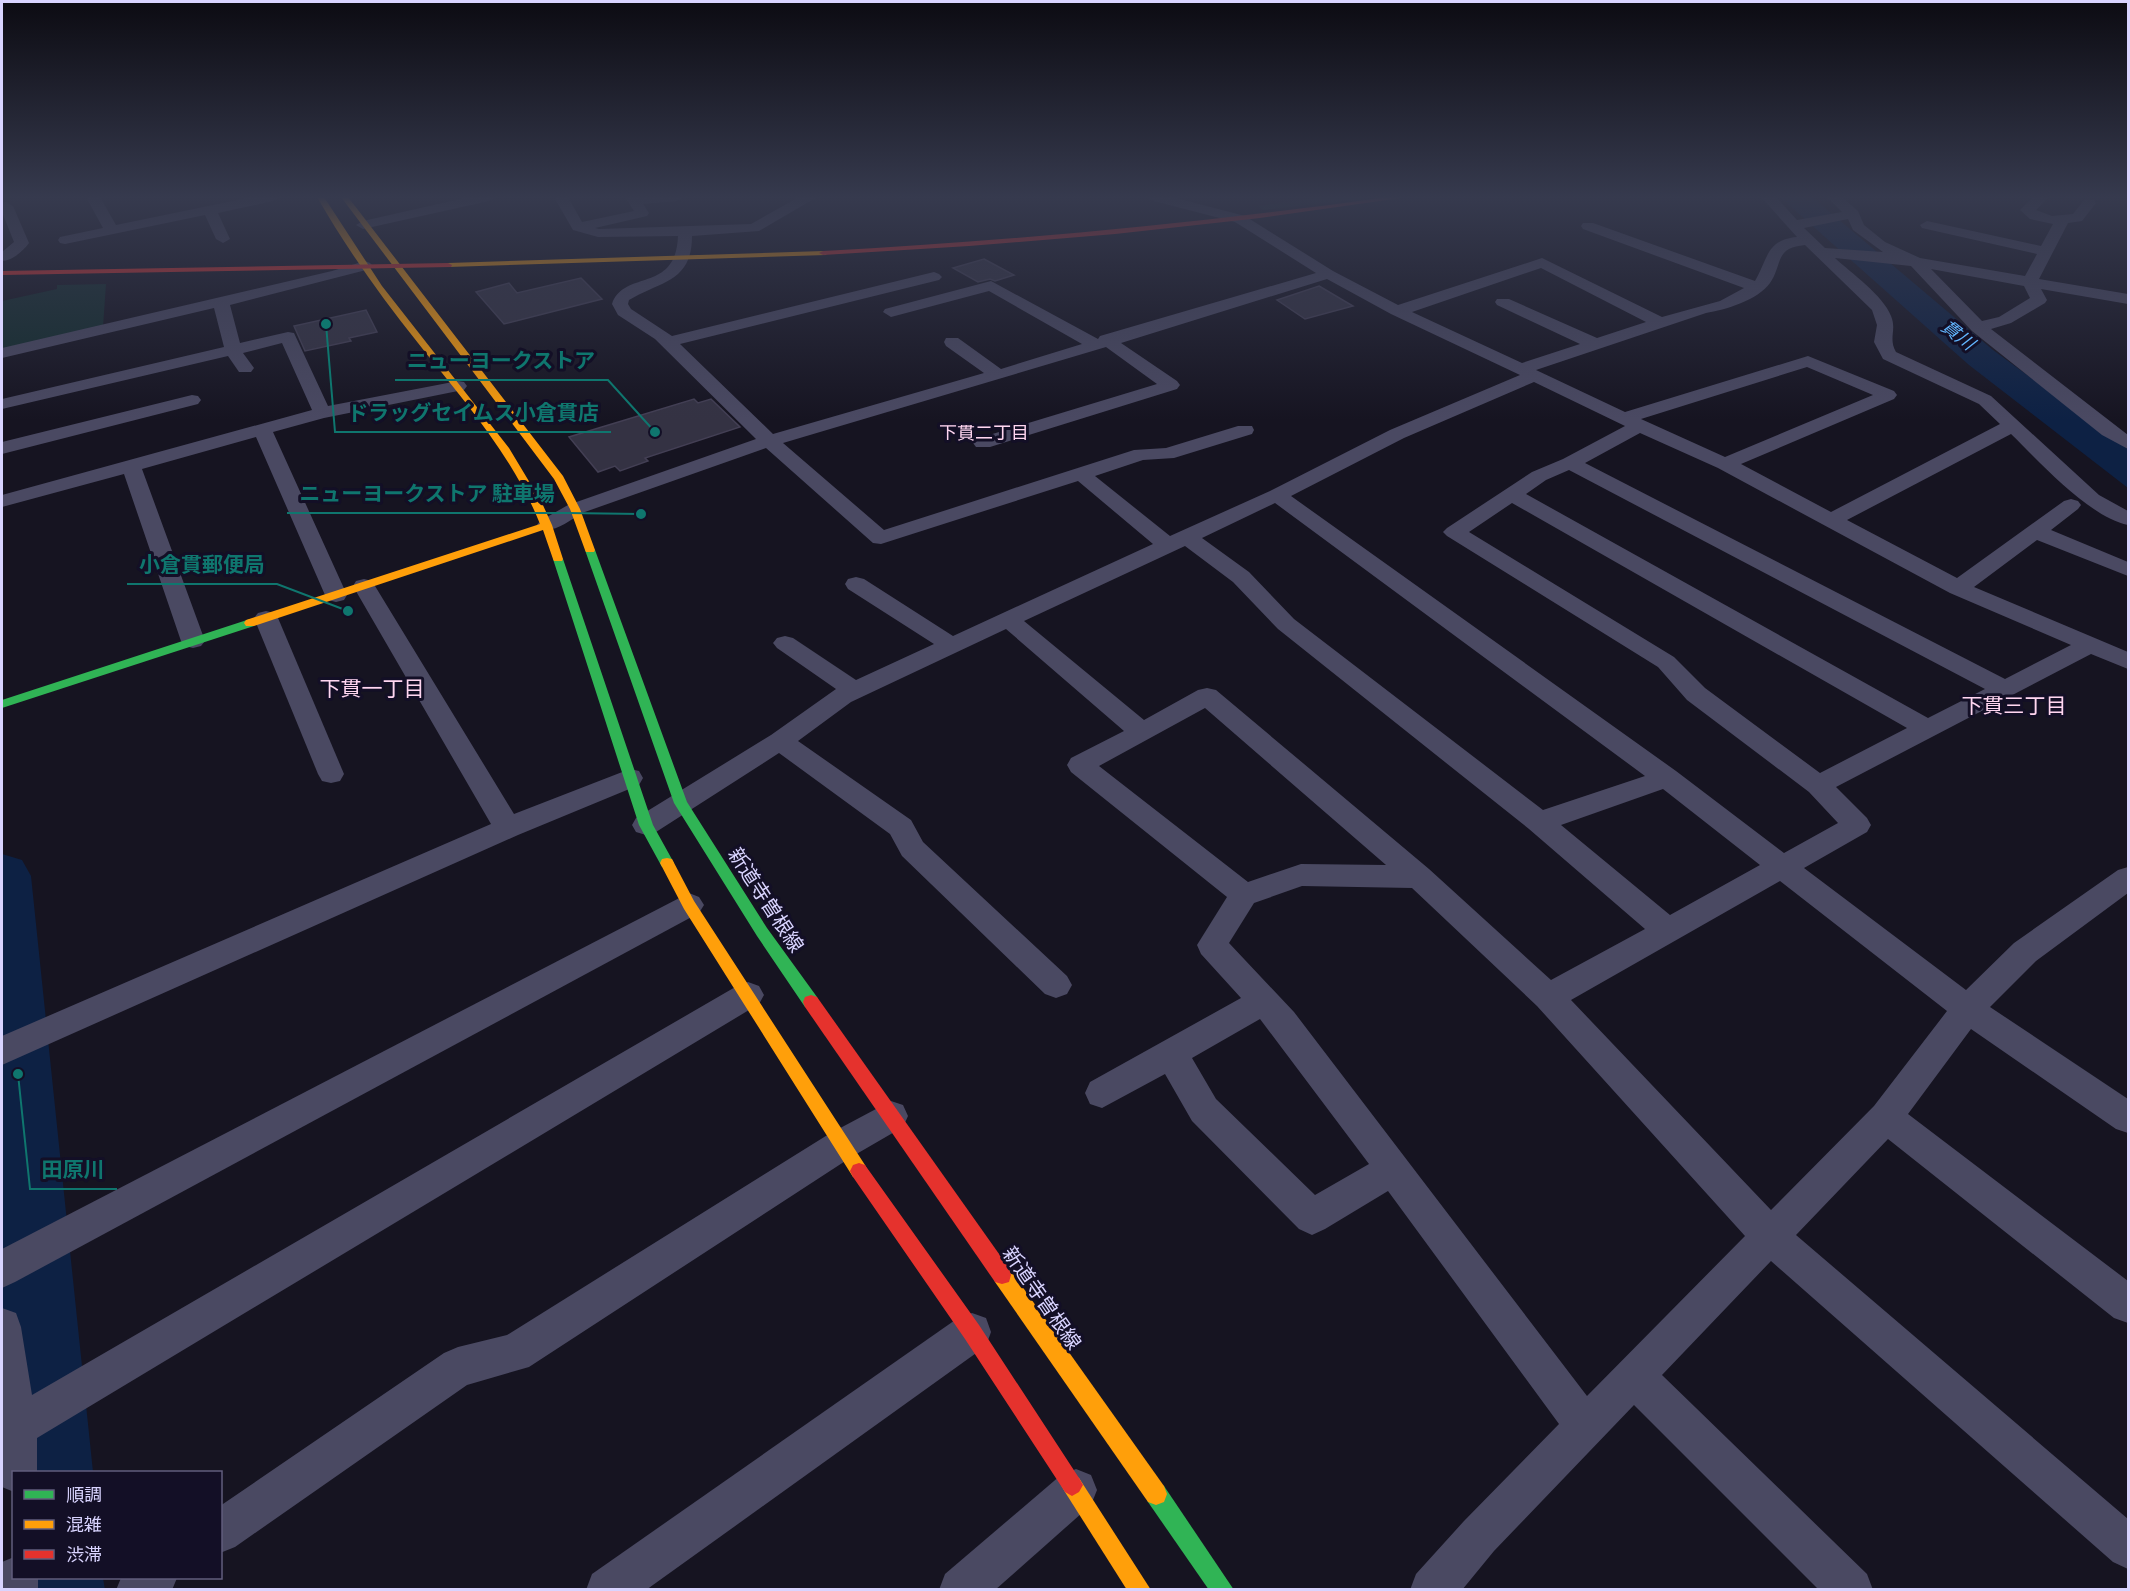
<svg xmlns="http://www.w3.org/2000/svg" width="2130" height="1591" font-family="Manrope,'Noto Sans JP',sans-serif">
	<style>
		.green { fill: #132c2d }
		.water { fill: #0d2144 }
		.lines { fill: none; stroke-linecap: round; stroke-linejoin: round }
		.river { fill: #0d2144; fill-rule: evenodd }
		.building { fill: #343243; stroke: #433f54; stroke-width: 1.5 }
		.street { fill: #4a4962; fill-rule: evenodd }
		.fast { fill: #30b455; fill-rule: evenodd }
		.slow { fill: #ff9f0a; fill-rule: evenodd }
		.jam { fill: #e5322d; fill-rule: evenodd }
		.labels { text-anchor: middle; stroke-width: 6; stroke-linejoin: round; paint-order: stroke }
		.far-water-label { font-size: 18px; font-style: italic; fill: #62b6ff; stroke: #130f26 }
		.far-neighbourhood-label { font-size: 18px; fill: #ffd6f0; stroke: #130f26 }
		.street-label { font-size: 20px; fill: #d9d4ff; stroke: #130f26 }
		.neighbourhood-label { font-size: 21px; fill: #ffd6f0; stroke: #130f26 }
		.leader { fill: none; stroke: #0f766e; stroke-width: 2 }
		.callout-dot { fill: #0f766e; stroke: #130f26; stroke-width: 2 }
		.callout-label { font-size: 21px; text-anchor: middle; font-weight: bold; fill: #0f766e; stroke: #130f26; stroke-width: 6; stroke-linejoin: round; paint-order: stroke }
	</style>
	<rect width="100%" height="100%" fill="#161421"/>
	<g class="green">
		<path d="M1323,197H1380L1263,210L1258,206Z"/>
		<path d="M106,284L103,327L2,351V301L57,289V285Z"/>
	</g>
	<path class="water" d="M1780,197H1812L1993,350L2128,449V488L1969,365Z"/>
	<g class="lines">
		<g class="river">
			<path d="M2,854L22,860L31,876L93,1472H14V1483L9,1472L2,1347Z"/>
			<path d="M15,1578H103L105,1590H15Z"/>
		</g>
	</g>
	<g class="building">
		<path d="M984,259L1014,275L995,281L990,279L978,282L953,268Z"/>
		<path d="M581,278L602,299L504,324L476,292L509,283L517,293Z"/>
		<path d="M1319,286L1353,306L1305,319L1277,300Z"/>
		<path d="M366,310L377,332L349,338L351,341L305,351L294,326Z"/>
		<path d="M694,399L698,403L711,399L740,427L645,458L648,461L620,471L615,466L598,472L569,437Z"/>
	</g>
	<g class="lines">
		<g class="street">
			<path d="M86,197H100L116,225L252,197H280L273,201L218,213L230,239L223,243L216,239L205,215L65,244L60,243L58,240L60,237L103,228Z"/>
			<path d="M469,197H496L489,201L363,229L356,225L363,221Z"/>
			<path d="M554,197H568L582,222L634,211L625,197H684L677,201L643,204L649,213L647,216L595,228L599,229L751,224L799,197H817L759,231L692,236C692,282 661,281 629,300L628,304L631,309L672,336L934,272L939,274L942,277L939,280L680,344L773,434L984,373L946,346L944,342L946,338H958L1001,369L1082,344L989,291L891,317L883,312L885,309L991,281L1098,339L1100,336L1316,273L1235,222L1150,200L1148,197H1172L1245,216L1333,271L1398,305L1542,258L1662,317L1720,301L1744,288L1583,229L1581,226L1583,223H1593L1755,281C1768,259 1766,240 1797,237L1761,197H1776L1797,220L1842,212L1827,197H1842L1858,211L1864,225L1885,242L1920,258L2025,276L2037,254L1922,228L1920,225L1927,221L2041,246L2053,224L2030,219L2020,210L2033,197H2049L2036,210L2052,216L2073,214L2084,200H2094L2096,203L2082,221L2068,223L2039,279L2128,294V304L2041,289L2047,300L2045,303L2011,323L1991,329L2128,435V449L2102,435L1972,331L1911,266L1835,258C1851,273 1883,295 1891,316C1897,330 1888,338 1896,352L1991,396L2099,495L2128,511V525C2089,517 2040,462 2011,434L1847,520L1957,578L2064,501L2071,499L2078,501L2081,505L2078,509L2051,530L2128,562V576L2037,540L1974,587L2128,652V669L2091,654L1836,787L1867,818L1871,825L1867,832L1804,868L1966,990L2014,943L2118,870L2128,867V893L2036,961L1990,1007L2128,1099V1133L2116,1129L1971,1029L1908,1114L2128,1281V1323L2114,1318L1888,1139L1796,1235L2128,1519V1569L2113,1562L1771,1261L1662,1375L1867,1574L1873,1590H1819L1634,1405L1494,1551L1462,1590H1410L1416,1574L1464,1521L1559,1424L1388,1191L1325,1229L1312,1235L1299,1229L1192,1121L1165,1074L1102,1108L1090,1104L1085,1093L1090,1082L1241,998L1201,954L1197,945L1227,897L1071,772L1067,765L1071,758L1124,731L1006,629L851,702L798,741L911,820L923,842L1067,976L1072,985L1067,994L1056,998L1045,994L902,856L890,834L779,753L656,832L646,835L636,832L632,825L636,818L771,735L836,689L777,648L773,643L777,638L785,636L793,638L856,680L934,644L848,589L845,584L848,579L856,577L864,579L953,636L1153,544L1078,481L881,544L873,543L766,448L582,513C569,521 555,533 540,529L537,525L540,521L568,505L756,439L655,339L618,315L612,304C624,269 676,294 678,236L598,237L573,230ZM1848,219L1853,230L1883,252L1825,248L1804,228ZM1805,245L1872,310L1877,325L1874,342L1883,359L1979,404L2000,424L1831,512L1741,464L1894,399L1897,395L1894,391L1808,356L1625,412L1536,370L1706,313C1725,310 1758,300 1770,283C1783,264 1774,248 1805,245ZM1541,268L1646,322L1597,338L1509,299H1497L1495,302L1497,305L1580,344L1522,363L1412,312ZM1931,269L2024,286L2030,298L1999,317L1982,321ZM1327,279L1391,314L1520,375L1390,430L1270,491L1170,536L1095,476L1143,460L1174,458L1252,434L1254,430L1252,426H1238L1166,448L1134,450L884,530L783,443L1106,347L1157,384L976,439L973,443L976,447H990L1177,389L1180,385L1177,381L1121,343ZM1807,367L1873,395L1725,457L1641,419ZM1534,382L1625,426L1563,459L1532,472L1447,528L1443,532L1447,536L1658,667L1687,700L1809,792L1838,823L1784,853L1676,771L1291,496L1404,438ZM1640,433L1718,468L1950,593L2071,645L2005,679L1585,463ZM1569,470L1985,689L1928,718L1526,494L1546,480ZM1275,503L1645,776L1543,810L1294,619L1249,572L1202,538ZM1512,503L1907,728L1820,773L1705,688L1674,657L1469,532ZM1185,546L1233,582L1278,629L1529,829L1645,929L1551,980L1429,869L1216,690L1207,688L1198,690L1144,720L1024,621ZM1205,708L1386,865L1301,864L1248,882L1099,766ZM1663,789L1760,865L1670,915L1561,825ZM1780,881L1947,1011L1874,1106L1771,1210L1571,1000ZM1302,886L1412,888L1537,1006L1745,1236L1587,1396L1294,1012L1229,943L1254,903ZM1260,1019L1369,1164L1315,1195L1216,1099L1192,1058Z"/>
			<path d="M6,202L13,206L29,243C23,251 12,261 2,261V252L14,242L2,212V203Z"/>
			<path d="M365,261L370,263L373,266L370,269L230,305L240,343L288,332L294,333L328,406L458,381L464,382L467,386L464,390L458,391L324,418L273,432L347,595L344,600L336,602L328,600L325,595L256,437L142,469L205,641L201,646L193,648L185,646L181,641L124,474L2,507V495L312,410L282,343L243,353L254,368L251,372H239L228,356L2,409V399L224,347L214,308L2,358V348L332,271Z"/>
			<path d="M192,395L198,396L201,400L198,404L2,454V442Z"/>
			<path d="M364,579L372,581L375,586L514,814L630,769L639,771L643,778L639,785L518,835L2,1065V1036L491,824L353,586L356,581Z"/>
			<path d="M266,611L274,613L278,618L344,774L340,781L331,783L322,781L318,774L254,618L258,613Z"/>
			<path d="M689,893L699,897L704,905L699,913L15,1282L2,1288V1249Z"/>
			<path d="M748,982L759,986L764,995L759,1004L37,1438V1472H14V1492L2,1487V1308L16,1313L21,1327L32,1395L737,986Z"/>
			<path d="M891,1101L903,1105L908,1116L903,1127L853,1156L529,1367L467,1385L235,1547L220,1553V1506L444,1353L458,1347L507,1335L829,1134Z"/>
			<path d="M972,1313L986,1318L991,1332L986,1346L646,1590H586L592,1574L958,1318Z"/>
			<path d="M1076,1469L1091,1475L1097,1490L1091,1505L995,1590H939L945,1574L1061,1475Z"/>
			<path d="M14,1557V1578H38V1590H2V1562Z"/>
			<path d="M121,1578H177L172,1590H116Z"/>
		</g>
		<g class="fast">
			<path d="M590,547L595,550L687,802L767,928L817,997L819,1002L817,1007L811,1009L805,1007L757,936L674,803L585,550Z"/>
			<path d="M558,556L563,559L653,825L674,863L672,867H662L639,825L553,559Z"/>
			<path d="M250,619L254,620L256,623L254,626L2,708V700Z"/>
			<path d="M1156,1483L1164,1486L1234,1590H1209L1148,1502L1145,1494L1148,1486Z"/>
		</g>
		<g class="slow">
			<path d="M317,197H324L382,286L509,448L542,503L552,525L563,559L562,561H554L553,559L543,530L254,626H246L244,623L246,620L540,524C513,456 463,400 418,343C381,297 347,249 317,197Z"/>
			<path d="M341,197H348L563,476L580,509L595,550L594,552H586L585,550L570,509L554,479Z"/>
			<path d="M823,251L827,253L826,255L448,267L444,265L448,263Z"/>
			<path d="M667,858L672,859L694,901L865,1165L868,1171L865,1177L859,1179L853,1177L684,909L660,863L662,859Z"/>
			<path d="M1002,1266L1009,1268L1164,1486L1167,1494L1164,1502L1156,1505L1148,1502L995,1282L993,1275L995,1268Z"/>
			<path d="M1072,1474L1079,1478L1151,1590H1127L1065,1492L1061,1485L1065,1478Z"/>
		</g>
		<g class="jam">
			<path d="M1388,197H1408L1260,218L1115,234L969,246L823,255L819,253L823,251C1012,241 1200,223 1388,197Z"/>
			<path d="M448,263L452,265L451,267L2,275V271Z"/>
			<path d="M811,995L817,997L1009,1268L1011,1275L1009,1282L1002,1284L995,1282L805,1007L803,1002L805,997Z"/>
			<path d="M859,1163L865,1165L979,1325L1079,1478L1083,1485L1079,1492L1072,1496L1065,1492L965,1339L853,1177L850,1171L853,1165Z"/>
		</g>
	</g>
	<linearGradient id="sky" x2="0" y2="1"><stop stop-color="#0c0b12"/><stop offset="0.47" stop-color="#363a4e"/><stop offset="1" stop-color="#363a4e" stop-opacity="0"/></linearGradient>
	<rect width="2130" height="420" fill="url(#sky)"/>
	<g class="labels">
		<g class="far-water-label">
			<text transform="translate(1958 335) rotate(38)" y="6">貫川</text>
		</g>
		<g class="far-neighbourhood-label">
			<text x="984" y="439">下貫二丁目</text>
		</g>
		<g class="street-label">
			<text transform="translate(766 900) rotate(57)" y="7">新道寺曽根線</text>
			<text transform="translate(1042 1298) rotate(55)" y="7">新道寺曽根線</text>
		</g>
		<g class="neighbourhood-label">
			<text x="372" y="696">下貫一丁目</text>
			<text x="2014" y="713">下貫三丁目</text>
		</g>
	</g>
	<path class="leader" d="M655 432L608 380H395M326 324L335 432H611M641 514L567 513H287M348 611L277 584H127M18 1074L30 1189H117"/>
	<g class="callout-dot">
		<circle cx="655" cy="432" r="6"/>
		<circle cx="326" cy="324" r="6"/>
		<circle cx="641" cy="514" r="6"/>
		<circle cx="348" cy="611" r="6"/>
		<circle cx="18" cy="1074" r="6"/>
	</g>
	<g class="callout-label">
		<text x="501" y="368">ニューヨークストア</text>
		<text x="473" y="420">ドラッグセイムス小倉貫店</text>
		<text x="427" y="501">ニューヨークストア 駐車場</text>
		<text x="202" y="572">小倉貫郵便局</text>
		<text x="73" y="1177">田原川</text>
	</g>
	<rect width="2130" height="1591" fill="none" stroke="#d9d4ff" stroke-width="6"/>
	<rect x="12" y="1471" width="210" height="108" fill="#130f26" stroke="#625e7d" stroke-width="1.5"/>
	<rect x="24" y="1490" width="30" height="9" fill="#30b455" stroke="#625e7d" stroke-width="1.5"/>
	<text x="66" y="1501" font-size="18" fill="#d9d4ff">順調</text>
	<rect x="24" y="1520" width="30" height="9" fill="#ff9f0a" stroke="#625e7d" stroke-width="1.5"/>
	<text x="66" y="1531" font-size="18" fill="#d9d4ff">混雑</text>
	<rect x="24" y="1550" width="30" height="9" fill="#e5322d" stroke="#625e7d" stroke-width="1.5"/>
	<text x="66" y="1561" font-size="18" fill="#d9d4ff">渋滞</text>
</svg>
